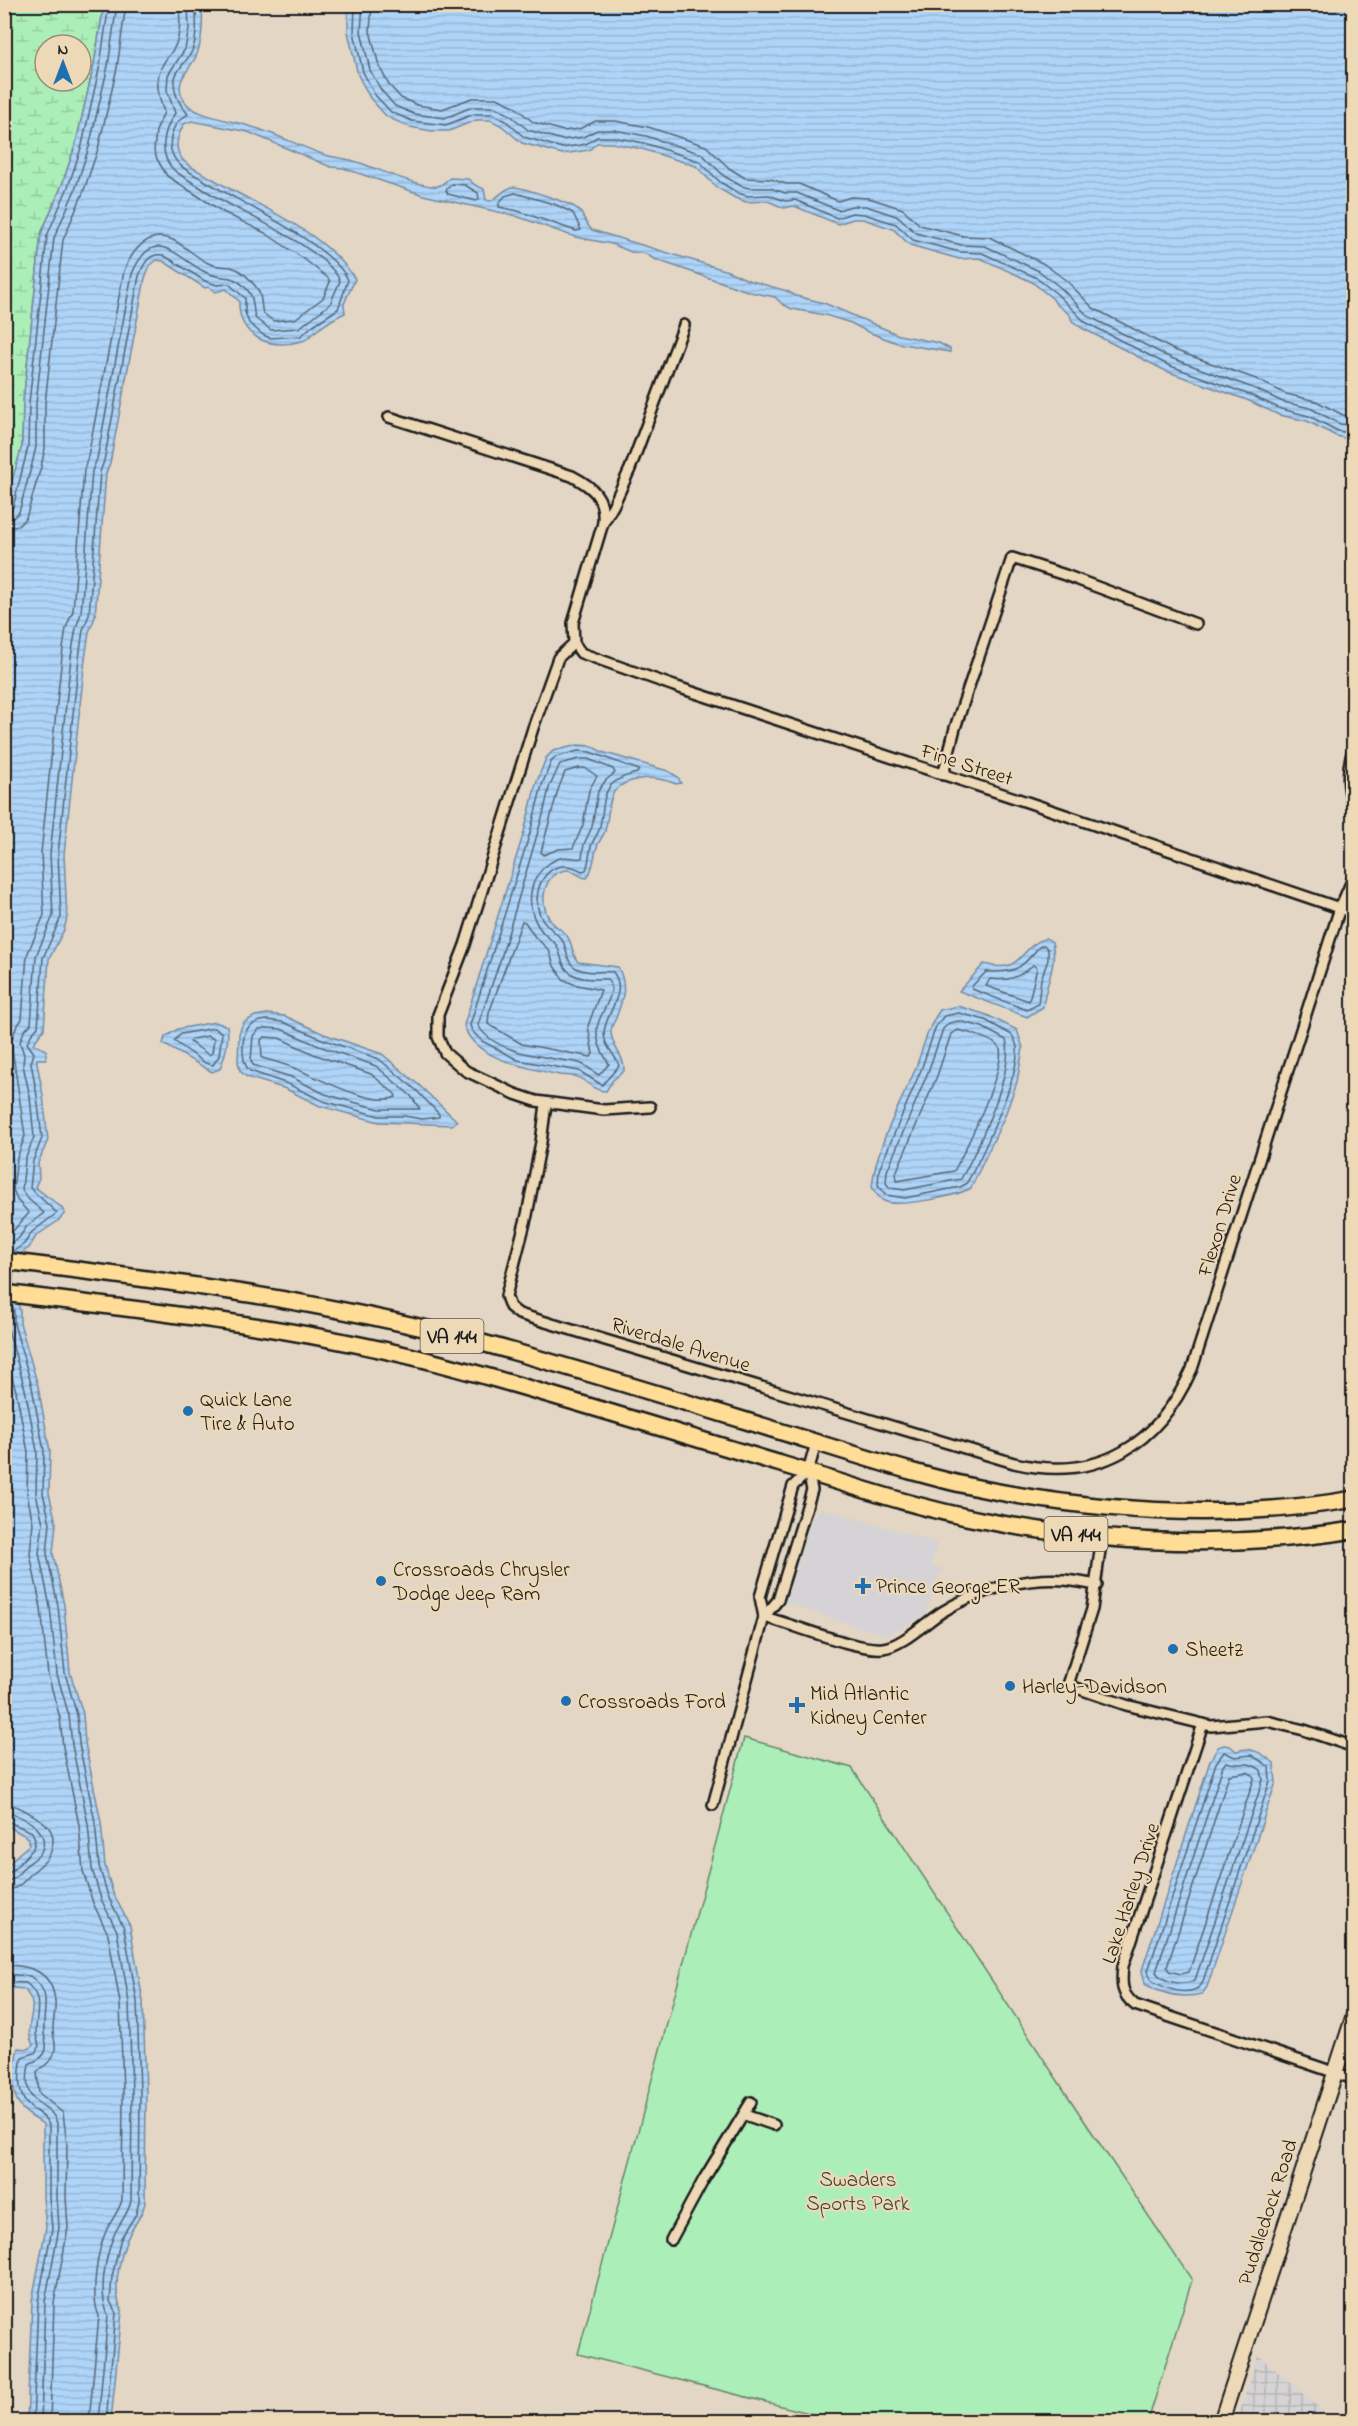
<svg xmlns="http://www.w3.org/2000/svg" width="1358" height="2426" font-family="'Indie Flower',sans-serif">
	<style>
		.built { fill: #d5d3d5 }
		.industrial { fill: url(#industrial-grid) }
		.green { fill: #aceeb8; stroke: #64856a; stroke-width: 1.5 }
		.wetland { fill: url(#wetland-marsh); stroke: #64856a; stroke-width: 1.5; fill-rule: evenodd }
		.water { fill: url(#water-rules); stroke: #748aa0; stroke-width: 1.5 }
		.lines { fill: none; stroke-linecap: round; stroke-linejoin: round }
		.shore { stroke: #566674; stroke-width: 1.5 }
		.street-casing { stroke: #1c1c1c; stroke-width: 14 }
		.secondary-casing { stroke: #1c1c1c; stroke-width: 18 }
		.primary-casing { stroke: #1c1c1c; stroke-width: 20 }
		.street { stroke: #eed9b7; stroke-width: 9 }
		.secondary { stroke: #eed9b7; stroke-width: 14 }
		.primary { stroke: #ffdd96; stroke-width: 15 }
		.poi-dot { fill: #1f6fb2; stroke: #eed9b7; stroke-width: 2 }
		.labels { text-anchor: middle; stroke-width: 4.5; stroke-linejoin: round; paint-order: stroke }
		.shield { fill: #eed9b7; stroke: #5b554a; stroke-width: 1.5 }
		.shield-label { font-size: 20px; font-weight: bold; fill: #1c1c1c }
		.street-label { font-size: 21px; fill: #1c1c1c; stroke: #eed9b7 }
		.poi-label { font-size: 21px; fill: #1c1c1c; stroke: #eed9b7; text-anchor: start }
		.park-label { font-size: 21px; fill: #39463b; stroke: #eed9b7 }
	</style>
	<defs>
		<pattern id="industrial-grid" width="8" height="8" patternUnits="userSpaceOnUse" patternTransform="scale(1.5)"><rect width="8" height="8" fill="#d5d3d5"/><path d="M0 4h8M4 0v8" fill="none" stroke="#b6b5b6"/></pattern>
		<pattern id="wetland-marsh" width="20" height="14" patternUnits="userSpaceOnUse" patternTransform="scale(1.5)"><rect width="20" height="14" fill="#aceeb8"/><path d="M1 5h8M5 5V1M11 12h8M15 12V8" fill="none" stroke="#93cc9e"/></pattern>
		<pattern id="water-rules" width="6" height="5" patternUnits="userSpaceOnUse" patternTransform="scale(1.5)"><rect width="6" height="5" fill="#aed4f8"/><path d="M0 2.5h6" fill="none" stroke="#95b5d4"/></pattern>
	</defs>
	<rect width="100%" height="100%" fill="#e3d6c5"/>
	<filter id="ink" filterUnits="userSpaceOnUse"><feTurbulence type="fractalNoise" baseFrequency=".0167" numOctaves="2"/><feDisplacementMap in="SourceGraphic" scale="12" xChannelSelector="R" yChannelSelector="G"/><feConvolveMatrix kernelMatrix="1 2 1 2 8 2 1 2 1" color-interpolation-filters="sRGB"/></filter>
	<g filter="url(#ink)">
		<path class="built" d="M822,1508L937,1543L931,1565L942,1569L925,1615L887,1636L785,1603L813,1516Z"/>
		<path class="industrial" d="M1258,2355L1334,2421H1237Z"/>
		<path class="green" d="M744,1738L852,1768L1079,2113L1192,2280L1148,2421H840L578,2354Z"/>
		<path class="wetland" d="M5,5H104L94,64L76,143L62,185L41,234L23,403L22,446L7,506L5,544ZM45,45H81V81H45Z"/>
		<g class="water">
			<path d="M104,5H202C203,21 203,38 197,54C191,71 170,81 186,103C195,116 234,121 249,126C274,133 297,145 322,154C333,158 346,158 357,162C382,170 404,182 431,186C440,188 443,183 450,178L468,179L475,185L484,189L486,200L490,201C499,198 502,189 513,187C520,186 569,203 576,208C583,212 585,224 592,230L728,271L748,280L787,291L796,296L824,303L899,335L939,343L950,349V352L897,343L868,332L851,323L825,315L792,309L782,304L775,297L750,292L654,259L646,254L631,252L612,244L575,237L516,216L423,195L343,168L331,167L248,132L192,121L184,124C178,135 173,147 182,159C188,167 203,173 213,179C259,207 326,232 355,279L344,304L345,313C335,317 326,324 317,330C312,333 308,340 302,341C270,350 238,338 239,301L226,289L216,292L209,287L205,288L163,261L157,260L150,265L145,278L110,463L106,473L95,617L89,632L85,659L64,855L67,918L64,930L49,959L44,1029L33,1044L46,1050V1059H37V1063L43,1095L48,1140L38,1163L39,1178L35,1187L61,1207L65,1213L58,1221L36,1236L29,1248L14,1258L13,1287L20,1310V1323L38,1386L50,1451L49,1493L56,1523L53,1553L64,1605L70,1672L83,1714L85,1743L101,1822L105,1866L113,1893L130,1926L143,2001L146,2092L145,2203C141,2220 131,2227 126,2242C119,2262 112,2291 122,2311L111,2421H27L32,2301L46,2227L43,2198V2124C36,2119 25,2114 20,2106C9,2090 14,2066 18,2048L29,2049L33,2045C32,2042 30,2039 30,2036C26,2016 41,2008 24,1989L5,1987L4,1871L15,1857L29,1845V1838L4,1824V544L9,491L22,446L23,403L41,234L62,185L76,143L94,64Z"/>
			<path d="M348,5H1353V440L1336,436L1307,421L1279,415L1247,400L1166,371L1082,328L1072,321L1070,315L1056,304L1053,299L1032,282L980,258L959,259L910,245L893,229L863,219H853L838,224L794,206L784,208L768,201L746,202L735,198L716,187L696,166L642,149L612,143H597L589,150L562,154L522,143L502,126L491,120H476L449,131H432L410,127L387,117L370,98L358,75L348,32Z"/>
			<path d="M578,745L591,746L602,752L668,771L678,777L681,783L676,784C664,779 653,777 640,779C604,785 612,803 605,831C603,837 598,842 597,847C593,859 594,868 587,878C579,878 574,869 566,870C542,874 539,904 550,920C555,927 563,930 567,936C573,944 572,955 578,962L618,967C628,986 623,999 616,1018C614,1022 611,1027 611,1031C611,1048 625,1055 624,1071L613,1080L606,1091C592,1091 589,1081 577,1077C572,1075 564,1076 559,1075C529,1068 472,1059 464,1025L524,832L536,784L546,758L553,751Z"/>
			<path d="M1046,938L1052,942C1058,963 1045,986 1043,1007L1027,1017L959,991L984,964C1024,975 1017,948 1046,938Z"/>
			<path d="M958,1006L987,1015L1017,1030L1023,1048L1017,1082L1004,1118L971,1188C957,1196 899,1208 884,1201C878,1198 875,1192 872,1187C876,1146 899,1107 915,1070C923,1049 927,1028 940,1010Z"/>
			<path d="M267,1014L285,1016L324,1034L382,1054L420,1086L457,1121L452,1125L379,1122L320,1106L286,1089L247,1077L240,1071L238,1062L239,1034L243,1023L255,1016Z"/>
			<path d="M215,1022L227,1026C230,1040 225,1056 220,1069L212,1072L163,1044L165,1037L178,1029Z"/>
			<path d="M1224,1745L1230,1746L1236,1751C1251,1746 1262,1753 1274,1763L1276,1782L1207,1987L1202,1994C1181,1999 1163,1995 1145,1984L1142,1970L1210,1761L1218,1747Z"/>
		</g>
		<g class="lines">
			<g class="shore">
				<path d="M355,4L354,32L363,72L375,95L391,112L412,121L446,125L474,114H493L506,121L524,137L562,148L586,144L597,137H613L644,143L699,161L720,182L738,193L748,196L769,195L785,201L795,200L837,218L852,213L864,214L896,224L913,240L960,252L982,253L1035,277L1057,294L1085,322L1168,365L1250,395L1281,409L1309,416L1338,431L1354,434"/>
				<path d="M363,4L361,31L370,70L381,90L395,106L414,114L445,118L472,107H495L510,115L528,130L562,140L583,137L597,130H614L646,136L702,154L724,176L741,186L749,188H770L785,193H797L838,210L852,206H866L899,217L916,233L961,245L985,246L1039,271L1061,288L1088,316L1171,358L1253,388L1283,402L1310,408L1340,424L1354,426"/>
				<path d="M372,4L370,31L379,66L389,85L401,98L417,105L442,109L472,98H497L514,106L533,122L563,131L579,129L596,121H615L648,127L706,146L729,168L745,178L771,179L786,184H799L838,201L851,197L869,198L903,209L920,225L963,236L989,237L1044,264L1067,281L1093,308L1174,350L1256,379L1286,394L1316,401L1343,415L1354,417"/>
				<path d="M452,184L465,185L478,193L479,199L476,201L448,194L446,190Z"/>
				<path d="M515,193L554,204L573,213L581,230L576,231L518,211L499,207V203L505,196Z"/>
				<path d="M4,512L10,511L13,507L28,447L29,403L47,236L68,187L82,145L100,65L109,4"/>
				<path d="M4,520L13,518L19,512L32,464L36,447V404L54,238L75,190L89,147L108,66L117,4"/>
				<path d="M4,529L18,526L26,518L41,467L45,448V404L63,240L83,193L98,149L117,68L126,4"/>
				<path d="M578,751L590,752L639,770L637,773C597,782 607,800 599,830C597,836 592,841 591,847C589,855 589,862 586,870L582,871C551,853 529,887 540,915C545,926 555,931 562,940C568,948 565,962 576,968C587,974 601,971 613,972C627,990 610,1008 605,1027C600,1045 617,1055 619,1066L602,1085L579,1071L518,1060L482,1041L472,1031L470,1025L530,833L542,785L551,762L556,757Z"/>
				<path d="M579,759H588L613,769L615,773L606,780L598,791L592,827L584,844L582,858C575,860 567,855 560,858C529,869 522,905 541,930C545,936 553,940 557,946C562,956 561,968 572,974C582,980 597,979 608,979C619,994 598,1013 597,1029C596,1042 603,1054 609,1064L599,1075C592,1072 587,1065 579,1063C550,1057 494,1055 478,1025L501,958L544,811L549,788L560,764Z"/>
				<path d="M579,768H585L597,776L589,790L583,825L573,848L559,849L543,855L541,852L558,790L565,772Z"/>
				<path d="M522,921L525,922L535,937L549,950L554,966L563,979L573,984L601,990L588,1026L593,1054L591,1057L522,1044L488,1024L489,1013Z"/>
				<path d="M1044,945L1048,950V960L1041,979L1038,1004L1027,1010L972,989V986L986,972C1016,972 1019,971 1039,947Z"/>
				<path d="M1033,965L1037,968L1029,1001L986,986L990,979C1009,982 1019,977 1033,965Z"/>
				<path d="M959,1013L985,1020L1012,1035C1014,1039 1017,1044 1017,1048C1020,1075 981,1159 966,1184L960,1187L905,1198L886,1195L878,1185L879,1170L921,1070L936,1026L944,1016Z"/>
				<path d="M267,1020L283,1022L322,1039L379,1059L416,1090L439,1114V1117L422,1119L404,1116H379L323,1101L288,1084L250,1071C241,1064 241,1037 248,1028C253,1022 260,1021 267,1020Z"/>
				<path d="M959,1021L982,1027L1006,1040C1016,1069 976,1152 961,1179L904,1190L890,1188L886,1183L887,1171L928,1072L943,1029L949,1023Z"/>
				<path d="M214,1028L222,1033L219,1056L213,1065L205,1063L174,1041L181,1034Z"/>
				<path d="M267,1028L281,1029L319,1046L376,1066L411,1096L420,1109H380L353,1102L325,1094L291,1077L253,1065L251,1060L253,1036L259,1029Z"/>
				<path d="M958,1030C967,1032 997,1040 1000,1049C1005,1069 965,1151 954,1171L897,1181L896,1173L937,1076L951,1034Z"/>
				<path d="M208,1036L214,1039L212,1053L209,1055L190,1042L192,1039Z"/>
				<path d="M264,1037L279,1038L316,1055L371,1074L395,1094L396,1097C373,1108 317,1077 294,1068C284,1064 273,1061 262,1058L261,1040Z"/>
				<path d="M4,1237L12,1232L29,1213L17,1200L13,1189L17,1158L25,1136L11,1041L16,1028L22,1019L27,955L44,915L41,853L62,656L66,628L73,611L84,470L88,456L124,271C132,251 148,229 173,240C185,246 196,257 208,263C216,267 222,266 231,267C240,269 250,279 256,287C263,295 260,304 263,313L273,321L295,319L323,298L330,282L328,278L304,259L265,233L223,212L167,176L157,159L154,151L156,131L164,112C159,98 154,81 162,66C165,59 172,53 175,46C181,33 180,18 179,4"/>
				<path d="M4,1248L19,1238L27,1226L44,1213L26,1197L22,1190L25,1160L34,1137L30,1097L23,1065L24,1055L20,1042L24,1031L31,1024L36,956L53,916L50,854L71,657L76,628L81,613L92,471L97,459L132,274C153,224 175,256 205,272C224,282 232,270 249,292C255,300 252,311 256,319L271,330L299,328L330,304L340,281C328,252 255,219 227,203C210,194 193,183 176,172C157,156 163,131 175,113L167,90L168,75L185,49L189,29L188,4"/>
				<path d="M11,1253L24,1244L32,1232L57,1213L30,1188L33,1161L42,1138L37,1096L31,1063L34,1053L27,1043L31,1035L38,1027L43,958L61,917L58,854L79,658L83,630L89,615L100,472L104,461L139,276C144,264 148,253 163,255L205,281L217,285L229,284L245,298V312L249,323L263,335L270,338L301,336L312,326L338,309L348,280C333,245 237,201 202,179C190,172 177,167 172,153C168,144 172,125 181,119C183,117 186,116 188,114C178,103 169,86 178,71C182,65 189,58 192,51C198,36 196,20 196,4"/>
				<path d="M11,1303L14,1311V1324L32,1387L44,1451L43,1493L50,1523L47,1554L58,1606L65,1673L77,1715L79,1744L95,1822L99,1866L108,1896L124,1928L137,2001L140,2092L139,2202L136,2214L121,2238L112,2277L110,2301L116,2313L106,2422"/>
				<path d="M4,1308L7,1326L25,1389L37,1451L36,1494L43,1523L39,1553L50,1607L57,1674L69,1716L72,1745L88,1824L92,1869L101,1899L117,1931L129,2002L132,2092L131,2201C128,2215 119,2223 114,2235C105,2258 98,2292 108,2315L98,2422"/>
				<path d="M4,1350L16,1391L28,1452L27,1494L33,1523L30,1554L41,1608L48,1675L60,1718L63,1747L79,1825L83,1871L93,1903L108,1934L120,2003L123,2092L122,2200C119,2211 112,2219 107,2229C97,2250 90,2296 99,2316L89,2422"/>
				<path d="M1224,1752L1235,1757L1251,1755L1264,1763L1269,1767L1270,1781L1202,1984C1191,1999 1163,1988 1151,1980L1148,1971L1216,1763Z"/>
				<path d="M1226,1762C1243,1768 1243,1758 1261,1770L1263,1780L1195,1980C1184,1986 1163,1983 1156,1972L1223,1766Z"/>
				<path d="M1247,1772L1253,1775L1254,1779L1189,1972L1181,1974L1169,1971L1167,1967L1229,1775Z"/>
				<path d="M4,1804C12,1804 16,1806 22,1809C40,1819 61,1827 50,1854C46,1863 37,1867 31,1874C22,1883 18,1890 4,1890"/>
				<path d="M4,1813C22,1814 52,1830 41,1852C37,1859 29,1862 23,1868C17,1876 15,1881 4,1881"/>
				<path d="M4,1820L32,1832L35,1839L33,1849L11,1872L4,1874"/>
				<path d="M4,1965C30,1965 52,1971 55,2001C56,2011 53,2020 53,2029C53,2039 58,2046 53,2056C49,2064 42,2067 37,2072L39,2093L63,2113L67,2145L66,2197L68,2228L54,2303L50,2422"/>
				<path d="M4,1974L30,1976C54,1993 42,2009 44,2032C44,2040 49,2046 44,2054C40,2060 34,2061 29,2064C20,2112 49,2097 57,2123V2197L59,2228L45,2302L41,2422"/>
				<path d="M4,1982L26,1983C44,1997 36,2012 36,2032C36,2037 38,2041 39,2046L35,2053L22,2057C19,2073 16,2097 31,2108C38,2113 46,2117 49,2125V2197L52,2228L38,2302L33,2422"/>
			</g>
			<g class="street-casing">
				<g id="street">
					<path d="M684,325L630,469L613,506L603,523L573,623L574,643L581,653L674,686L1030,803L1354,913"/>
					<path d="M389,417L572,476C593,487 605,497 603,523"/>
					<path d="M574,643L558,658L533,728L465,945L438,1015V1037L445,1053L466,1071L515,1094L536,1101L604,1110L650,1107"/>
					<path d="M1354,748C1347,765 1346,788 1354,805"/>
					<path d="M943,775L955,728L1012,558L1065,575L1196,624"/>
					<path d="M546,1104L541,1142L527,1215L506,1296L510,1307L519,1314L1014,1463C1099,1483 1158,1445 1192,1369L1340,908L1354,876"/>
					<path d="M1102,1536L1092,1609L1068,1685L1126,1705L1211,1726L1267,1721L1304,1730L1354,1747"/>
					<path d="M764,1617C793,1624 857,1651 883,1648C902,1646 926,1622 942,1612C975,1591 1024,1577 1065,1580C1075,1581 1086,1583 1097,1585"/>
					<path d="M764,1617L778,1600L812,1490L808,1472L816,1443"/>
					<path d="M1203,1724L1123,1966C1121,1984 1121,1994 1135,2005L1354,2079"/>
					<path d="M713,1805L764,1617L760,1597L793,1486L808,1472"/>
					<path d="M745,2115L774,2125"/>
					<path d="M671,2240L704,2179L751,2102"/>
				</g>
			</g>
			<g class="secondary-casing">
				<path id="secondary" d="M1221,2422L1354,2015"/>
			</g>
			<g class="primary-casing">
				<g id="primary">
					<path d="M4,1261C163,1280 321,1300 475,1341C587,1371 697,1406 808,1440C867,1458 927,1478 988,1490C1108,1513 1233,1520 1354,1499"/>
					<path d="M4,1293C154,1312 303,1327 449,1366C560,1396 670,1431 781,1464C847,1484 913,1507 981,1520C1103,1544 1230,1549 1354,1530"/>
				</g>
			</g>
			<use href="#street" class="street"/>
			<use href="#secondary" class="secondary"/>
			<use href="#primary" class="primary"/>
		</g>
	</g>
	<g class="poi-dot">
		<circle cx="188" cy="1411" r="6"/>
		<circle cx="381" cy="1581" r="6"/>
		<path d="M860 1577h6v6h6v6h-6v6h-6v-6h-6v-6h6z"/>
		<circle cx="1173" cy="1649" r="6"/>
		<circle cx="1010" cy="1686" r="6"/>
		<circle cx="566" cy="1701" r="6"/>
		<path d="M794 1696h6v6h6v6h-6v6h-6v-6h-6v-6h6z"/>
	</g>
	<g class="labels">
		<g class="shield">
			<rect x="420.5" y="1319" width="63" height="34" rx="4.5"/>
			<rect x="1044.5" y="1517" width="63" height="34" rx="4.5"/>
		</g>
		<g class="shield-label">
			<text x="452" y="1343">VA 144</text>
			<text x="1076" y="1541">VA 144</text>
		</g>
		<g class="street-label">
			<text transform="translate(967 764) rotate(18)" y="7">Fine Street</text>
			<text transform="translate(1219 1225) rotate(-73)" y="7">Flexon Drive</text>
			<text transform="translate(681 1344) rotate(17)" y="7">Riverdale Avenue</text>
			<text transform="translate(1130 1893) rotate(-72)" y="7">Lake Harley Drive</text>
			<text transform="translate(1267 2212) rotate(-72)" y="7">Puddledock Road</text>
		</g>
		<g class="poi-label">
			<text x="200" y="1406">Quick Lane<tspan x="200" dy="24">Tire &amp; Auto</tspan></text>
			<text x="393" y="1576">Crossroads Chrysler<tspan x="393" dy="24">Dodge Jeep Ram</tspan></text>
			<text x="876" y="1593">Prince George ER</text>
			<text x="1185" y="1656">Sheetz</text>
			<text x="1022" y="1693">Harley-Davidson</text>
			<text x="810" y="1700">Mid Atlantic<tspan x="810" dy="24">Kidney Center</tspan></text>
			<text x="578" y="1708">Crossroads Ford</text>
		</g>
		<g class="park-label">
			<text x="858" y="2186">Swaders<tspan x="858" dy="24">Sports Park</tspan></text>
		</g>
	</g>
	<rect width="1358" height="2426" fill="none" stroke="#eed9b7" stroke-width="24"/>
	<rect x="12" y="12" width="1334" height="2402" fill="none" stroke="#1c1c1c" stroke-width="2" filter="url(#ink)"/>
	<g transform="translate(63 63)"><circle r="28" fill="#eed9b7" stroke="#9a8d79" stroke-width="1.5"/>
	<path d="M0-4.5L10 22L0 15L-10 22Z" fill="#1f6fb2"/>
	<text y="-9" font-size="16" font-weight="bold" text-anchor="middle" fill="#1c1c1c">N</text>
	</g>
</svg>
